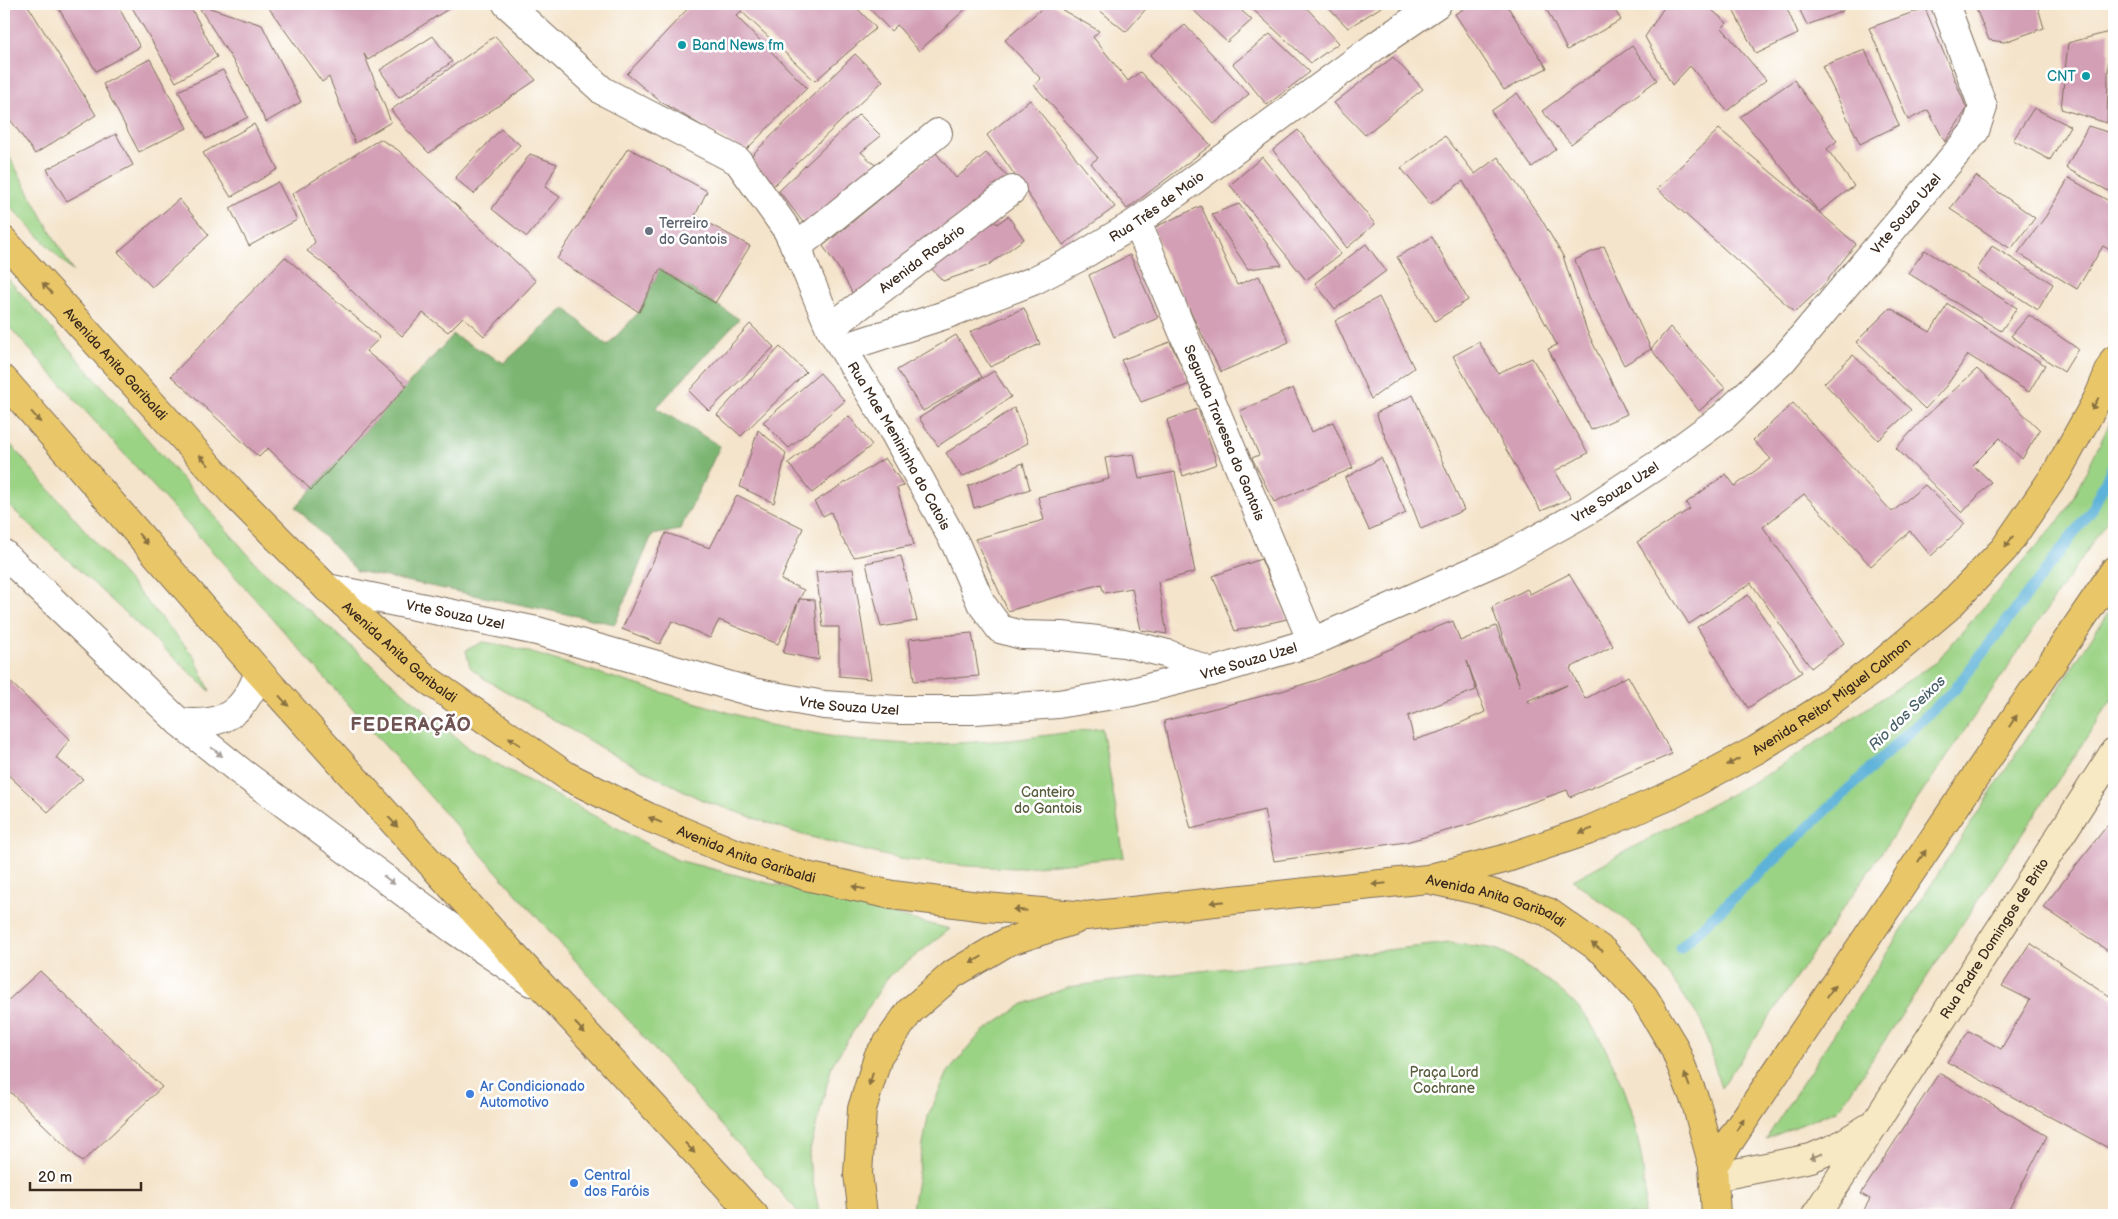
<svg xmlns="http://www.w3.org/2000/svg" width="2118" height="1219" font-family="'Balsamiq Sans',sans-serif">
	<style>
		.green { fill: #9bd385; stroke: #6b7e52 }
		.forest { fill: #7cb572; stroke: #5c7048 }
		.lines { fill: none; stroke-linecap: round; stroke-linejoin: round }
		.stream { stroke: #5db2d9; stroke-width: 11 }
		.building { fill: #d39fb5; fill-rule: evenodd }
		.pedestrian-casing { stroke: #7c6b5b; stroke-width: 30 }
		.minor-casing { stroke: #7c6b5b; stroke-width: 30 }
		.tertiary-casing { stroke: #7c6b5b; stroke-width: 30 }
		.secondary-casing { stroke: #7c6b5b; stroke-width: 30 }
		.primary-casing { stroke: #7c6b5b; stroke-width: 30 }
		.pedestrian { stroke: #fff; stroke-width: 28 }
		.minor { stroke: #fff; stroke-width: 28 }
		.tertiary { stroke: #fff; stroke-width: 28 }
		.secondary { stroke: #f6e9c3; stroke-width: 28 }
		.primary { stroke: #e9c769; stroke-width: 28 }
		.oneway { fill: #897140 }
		.oneway2 { fill: #a79f9a }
		.oneway3 { fill: #988a70 }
		.culture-dot { fill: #0f9aa8; stroke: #fff; stroke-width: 2 }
		.worship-dot { fill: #6b7280; stroke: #fff; stroke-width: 2 }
		.shop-dot { fill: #3f7fe0; stroke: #fff; stroke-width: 2 }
		.labels { text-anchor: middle; stroke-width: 5; stroke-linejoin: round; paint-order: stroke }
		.culture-label { font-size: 14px; fill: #0d838f; stroke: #fff; text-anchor: start }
		.street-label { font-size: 14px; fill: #3b2a1e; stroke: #fff }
		.worship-label { font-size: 14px; fill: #5b616d; stroke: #fff; text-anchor: start }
		.park-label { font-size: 14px; fill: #585d3d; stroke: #fff }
		.shop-label { font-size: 14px; fill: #366cbe; stroke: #fff; text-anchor: start }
		.water-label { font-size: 15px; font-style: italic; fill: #496069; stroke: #fff }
		.district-label { font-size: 19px; font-weight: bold; letter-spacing: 1px; fill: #705353; stroke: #fff }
	</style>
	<rect width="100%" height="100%" fill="#fff"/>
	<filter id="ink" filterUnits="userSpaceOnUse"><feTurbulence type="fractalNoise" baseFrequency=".02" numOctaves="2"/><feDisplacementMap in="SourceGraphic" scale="10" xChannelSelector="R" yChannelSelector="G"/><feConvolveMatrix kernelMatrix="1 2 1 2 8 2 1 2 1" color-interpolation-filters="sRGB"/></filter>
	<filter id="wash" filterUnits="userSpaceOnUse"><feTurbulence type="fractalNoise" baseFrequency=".0096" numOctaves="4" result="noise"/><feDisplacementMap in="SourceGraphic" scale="20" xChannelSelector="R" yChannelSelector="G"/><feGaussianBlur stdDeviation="1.12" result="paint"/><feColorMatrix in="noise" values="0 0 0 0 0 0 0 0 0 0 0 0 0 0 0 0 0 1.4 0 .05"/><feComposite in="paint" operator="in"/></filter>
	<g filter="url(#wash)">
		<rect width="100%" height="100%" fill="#f4e4cb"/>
		<g class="green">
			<path d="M4,147L73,272L4,200Z"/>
			<path d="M4,274L258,566L469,749L677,860L950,929L887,978L832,1065L808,1158L820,1215H801L240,582L4,321Z"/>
			<path d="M2114,415V511L1721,1088L1702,1022L1637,929L1573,880L1775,770L1936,662L2066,512Z"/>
			<path d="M4,437L194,656L210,691L4,501Z"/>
			<path d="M2114,603V696L1839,1109L1766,1139Z"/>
			<path d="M483,642L509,646L770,725L851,740L923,745L1011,740L1102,728L1124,857L1016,868L967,866L899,859L803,835L702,800L610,753L485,679L470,667L466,650Z"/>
			<path d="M1449,943C1465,945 1483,946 1498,950C1507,953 1517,961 1525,966C1545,978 1566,993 1581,1011C1619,1056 1652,1157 1643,1215H911L928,1116L948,1072L981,1033L1024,1004L1069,987L1112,981Z"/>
		</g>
		<path class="forest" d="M660,269L739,319L656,408L720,446L680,530L652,535L615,624L357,571L296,507L453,335L504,363L565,308L607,346L639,312Z"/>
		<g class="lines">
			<path class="stream" d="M1680,948L1955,689L2091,511L2114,464"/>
		</g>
		<g id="blocks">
			<g class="building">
				<path d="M4,4H27L96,115L35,154L4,111Z"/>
				<path d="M56,4H117L140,47L96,71Z"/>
				<path d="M130,4H189L217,57L176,82Z"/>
				<path d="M266,4H456L368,60L364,54L391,122L355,143L329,77L322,82Z"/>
				<path d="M692,4H853L876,28L815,81L741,11L736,16L807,88L745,151L661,102L627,74Z"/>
				<path d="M865,4H971L919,51L897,25L891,31Z"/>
				<path d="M1047,4H1052L1099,31L1093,37L1128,81L1140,72L1211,145L1127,209L1091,163L1098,158L1034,85L1041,79L1005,40Z"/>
				<path d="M1092,4H1150L1126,32Z"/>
				<path d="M1187,4H1234L1252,20L1227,42Z"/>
				<path d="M1247,4H1303L1339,43L1311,63Z"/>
				<path d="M1325,4H1386L1348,28Z"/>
				<path d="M1395,4H1411L1403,11Z"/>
				<path d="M1472,4H1506L1547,68L1504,90L1455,14Z"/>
				<path d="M1544,4H1611L1621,20L1567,50Z"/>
				<path d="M1666,4H1705L1727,23L1722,28L1766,80L1727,111L1690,66L1672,85L1645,37Z"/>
				<path d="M1730,4H1785L1798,34L1756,54Z"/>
				<path d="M1797,4H1840L1843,11L1807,25Z"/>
				<path d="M1974,4H2037L2044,28L2004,42L1989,40Z"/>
				<path d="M207,7L262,25L301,102L266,122L239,70L200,9Z"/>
				<path d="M1925,8L1967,109L1945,142L1928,110L1908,120L1869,28Z"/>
				<path d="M1185,25L1249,94L1214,124L1150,55Z"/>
				<path d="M2109,32L2107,123L2061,109L2068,43Z"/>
				<path d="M1270,34L1310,72L1267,105L1233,64Z"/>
				<path d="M433,36L452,62L399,98L380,70Z"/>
				<path d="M495,36L536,80L429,153L405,128L391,110Z"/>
				<path d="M1632,46L1657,80L1571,144L1542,111Z"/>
				<path d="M1865,50L1899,125L1860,144L1822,66Z"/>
				<path d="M855,54L883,81L772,187L751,156Z"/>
				<path d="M1393,57L1423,89L1365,135L1334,103Z"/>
				<path d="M150,59L187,128L139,152L103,84Z"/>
				<path d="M223,70L248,117L206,139L178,91Z"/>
				<path d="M1794,80L1837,141L1827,149L1854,186L1819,212L1856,244L1822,287L1795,312L1657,189L1719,129L1819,212L1740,117Z"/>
				<path d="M1517,93L1556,149L1532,167L1491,111Z"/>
				<path d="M1030,100L1115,207L1063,245L987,135Z"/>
				<path d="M2034,108L2070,126L2050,160L2013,140Z"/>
				<path d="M859,114L881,136L861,152L876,166L805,225L779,191Z"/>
				<path d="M254,124L278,169L231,197L203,153Z"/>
				<path d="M2088,126L2114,134V194L2066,168Z"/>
				<path d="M501,129L520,145L474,194L455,178Z"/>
				<path d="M1298,130L1375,224L1347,248L1273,150Z"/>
				<path d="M116,134L133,165L67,201L47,169Z"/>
				<path d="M1445,136L1475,174L1498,157L1540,217L1563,256L1587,331L1627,414L1591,430L1548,349L1557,345L1522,280L1498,243L1463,181L1430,204L1401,168Z"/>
				<path d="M380,139L398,150L536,281L484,336L463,317L448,332L423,313L402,336L358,297L329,268L307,251L315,242L292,194Z"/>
				<path d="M628,148L707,191L695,216L750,246L715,303L660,269L639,312L557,259Z"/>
				<path d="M936,153L956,178L986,153L1009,178L855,298L841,272L823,246Z"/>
				<path d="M530,154L557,164L545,187L560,197L527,237L492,209Z"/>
				<path d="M1262,157L1341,254L1306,280L1230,185Z"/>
				<path d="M1976,176L2035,218L2011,249L1950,209Z"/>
				<path d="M2069,178L2114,204V238L2112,251L2103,246L2077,289L2018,253L2046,216Z"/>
				<path d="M278,182L297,220L249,246L230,208Z"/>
				<path d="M179,199L209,235L152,287L118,252Z"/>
				<path d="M1239,204L1282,265L1248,269L1212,214Z"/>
				<path d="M1201,206L1237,285L1259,276L1289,342L1221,372L1188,307L1153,228Z"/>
				<path d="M1008,216L1024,239L987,266L943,281L929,266L991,217L997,224Z"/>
				<path d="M1432,237L1468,300L1435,321L1397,257Z"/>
				<path d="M1366,244L1386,271L1335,309L1315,283Z"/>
				<path d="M1604,246L1651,349L1670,327L1725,388L1699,411L1651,349L1624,365L1589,297L1575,260Z"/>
				<path d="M1992,246L2053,284L2038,310L1977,270Z"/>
				<path d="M1925,250L2017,308L2001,331L1908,273Z"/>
				<path d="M1130,255L1158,318L1114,337L1089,275Z"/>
				<path d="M285,257L380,338L366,351L407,386L311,490L268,448L259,457L171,376Z"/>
				<path d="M1379,297L1414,368L1371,399L1335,321Z"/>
				<path d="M1948,304L2045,365L2029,392L1968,355L1947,385L1925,409L1856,342L1890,308L1930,332Z"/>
				<path d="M1024,308L1040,344L990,367L970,332Z"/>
				<path d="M2029,315L2078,349L2064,372L2011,336Z"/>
				<path d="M750,324L774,347L709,411L689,391Z"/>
				<path d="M956,335L982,377L923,411L897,370Z"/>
				<path d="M1170,342L1190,384L1141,402L1121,360Z"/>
				<path d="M1479,342L1498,373L1532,358L1588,453L1555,471L1571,498L1541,511L1453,356Z"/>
				<path d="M780,347L806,372L741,436L717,415Z"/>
				<path d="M1853,355L1911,410L1878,440L1824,383Z"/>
				<path d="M1977,369L2040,430L2022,459L2000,438L1973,465L1991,482L1962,513L1896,448L1924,418Z"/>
				<path d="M994,371L1011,397L938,446L919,418Z"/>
				<path d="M820,373L845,401L789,448L763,422Z"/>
				<path d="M1293,388L1312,432L1333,422L1353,468L1274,502L1252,458L1259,455L1240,411Z"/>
				<path d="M1413,395L1464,510L1421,529L1376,413Z"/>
				<path d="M1793,403L1892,512L1925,485L1965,524L1931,556L1910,531L1871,566L1804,494L1763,527L1844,643L1811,668L1751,583L1689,624L1637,542L1690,509L1686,503L1726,474L1735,486L1771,459L1753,440Z"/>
				<path d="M1014,408L1028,443L962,477L946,453Z"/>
				<path d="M1198,409L1217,464L1183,476L1167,420Z"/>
				<path d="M849,416L872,445L812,493L788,463Z"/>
				<path d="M758,430L786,453L774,503L740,487Z"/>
				<path d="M1134,454L1139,479L1175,472L1195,572L1158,582L1167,634L1141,630L1132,588L1104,593L1101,584L1008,611L975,539L1044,520L1038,497L1109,479L1105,458Z"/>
				<path d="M885,458L904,486L897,488L914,545L854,557L841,537L831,512L823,516L814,502Z"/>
				<path d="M1381,458L1406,513L1369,530L1345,478Z"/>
				<path d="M1023,463L1030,489L974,508L968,486Z"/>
				<path d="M737,495L803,528L781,580L804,590L778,644L719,620L710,638L672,621L660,644L622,629L666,533L710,548Z"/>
				<path d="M901,556L917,621L881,627L866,563Z"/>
				<path d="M1261,559L1287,619L1235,631L1213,576Z"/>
				<path d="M853,569L871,679L839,676V627H823L816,572Z"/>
				<path d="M1569,574L1613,646L1570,668L1585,699L1628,676L1672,754L1570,797L1567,790L1471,824L1406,842L1274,861L1264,810L1191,829L1169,748L1164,721L1282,691L1317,680L1393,648L1419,634L1453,621L1460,641L1496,626L1520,686L1492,607L1527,589L1530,594ZM1467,661L1485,712L1443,731L1414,740L1408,716L1476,690ZM1567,685L1528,704L1527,701Z"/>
				<path d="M1748,595L1802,672L1748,708L1697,627Z"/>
				<path d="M799,599L815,600L819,660L783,653Z"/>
				<path d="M972,633L979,676L914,681L909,639Z"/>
				<path d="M4,676L70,739L56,758L83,779L48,812L4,771Z"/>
				<path d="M2114,817V955L2043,907Z"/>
				<path d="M2030,943L2114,999V1151L1947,1062L1969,1031L2001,1049L2030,1000L2002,986Z"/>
				<path d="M40,971L162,1087L82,1162L4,1086V1004Z"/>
				<path d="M1939,1073L2047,1136L2006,1215H1861L1870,1199L1861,1194Z"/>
			</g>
		</g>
	</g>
	<g filter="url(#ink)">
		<use href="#blocks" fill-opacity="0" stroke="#7c6b5b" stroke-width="1"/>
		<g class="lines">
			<g class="pedestrian-casing">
				<path id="pedestrian" d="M603,91L738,161L787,230L802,261"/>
			</g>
			<g class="minor-casing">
				<g id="minor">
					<path d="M507,4L603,91"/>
					<path id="s1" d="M938,133L799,245L802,261L830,328L895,434L956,545L981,603L1000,629L1022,635L1062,636L1124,643L1168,654L1211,672"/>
					<path id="s2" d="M1137,222L1312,642"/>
					<path id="s3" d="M830,328L1012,190"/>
					<path id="s4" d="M843,348L945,315L1033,281L1078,258L1137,222L1377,45L1437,4"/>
					<path id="s5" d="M327,588L537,631L752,692L824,705L898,710H975L1058,704L1132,692L1211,672L1312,642L1499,560L1587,511L1663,461L1723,417L1782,361L1975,131L1983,107L1945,4"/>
				</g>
			</g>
			<g class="tertiary-casing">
				<g id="tertiary">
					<path d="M4,554L179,722L240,771L453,929L531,982"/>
					<path d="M179,722C223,727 244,714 259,672"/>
				</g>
			</g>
			<g class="secondary-casing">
				<g id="secondary">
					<path d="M1715,1177L1811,1158L1839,1146L1868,1128"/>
					<path id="s6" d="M1816,1215L2114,752"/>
				</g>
			</g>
			<g class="primary-casing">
				<g id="primary">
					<path id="s7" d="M4,241L236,496L327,588L428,680L567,776L648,817L732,852L806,876L892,895L986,907L1086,916L1427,879L1491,893L1548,912L1603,951L1644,997L1674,1047L1696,1103L1713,1166L1716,1215"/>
					<path d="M4,380L259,672L515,957L754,1215"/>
					<path id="s8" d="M1434,877L1504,859L1587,831L1669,796L1756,750L1819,710L1882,663L1947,608L2004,549L2057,472L2098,398L2114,360"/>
					<path d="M1713,1166L2114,571"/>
					<path d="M863,1215L858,1174L862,1109L878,1057L910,1011L953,974L1007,942L1075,920"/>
				</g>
			</g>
			<use href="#pedestrian" class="pedestrian"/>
			<use href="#minor" class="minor"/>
			<use href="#tertiary" class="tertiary"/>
			<use href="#secondary" class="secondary"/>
			<use href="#primary" class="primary"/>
		</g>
		<defs><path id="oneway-solid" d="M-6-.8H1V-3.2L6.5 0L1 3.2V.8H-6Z" transform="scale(1.25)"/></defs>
		<g class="oneway">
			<use href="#oneway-solid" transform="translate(47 288) rotate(-132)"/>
			<use href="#oneway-solid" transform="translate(2095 404) rotate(119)"/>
			<use href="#oneway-solid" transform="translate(36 417) rotate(49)"/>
			<use href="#oneway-solid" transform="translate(204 460) rotate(-132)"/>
			<use href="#oneway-solid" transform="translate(143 539) rotate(49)"/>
			<use href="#oneway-solid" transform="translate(2009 542) rotate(124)"/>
			<use href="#oneway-solid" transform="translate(284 701) rotate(48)"/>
			<use href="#oneway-solid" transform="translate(2013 721) rotate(-56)"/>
			<use href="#oneway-solid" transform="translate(514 741) rotate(-146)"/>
			<use href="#oneway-solid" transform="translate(1733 762) rotate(152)"/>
			<use href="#oneway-solid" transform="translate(655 820) rotate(-158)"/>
			<use href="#oneway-solid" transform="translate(393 822) rotate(48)"/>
			<use href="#oneway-solid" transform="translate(1586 831) rotate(160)"/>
			<use href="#oneway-solid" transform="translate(1922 856) rotate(-56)"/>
			<use href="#oneway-solid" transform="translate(1379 884) rotate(174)"/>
			<use href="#oneway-solid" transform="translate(859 888) rotate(-168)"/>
			<use href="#oneway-solid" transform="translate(1217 902) rotate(174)"/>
			<use href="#oneway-solid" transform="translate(1020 910) rotate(-175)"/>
			<use href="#oneway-solid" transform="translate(1597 947) rotate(-144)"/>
			<use href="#oneway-solid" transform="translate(976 960) rotate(150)"/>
			<use href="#oneway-solid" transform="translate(1831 991) rotate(-56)"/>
			<use href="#oneway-solid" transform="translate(580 1028) rotate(47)"/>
			<use href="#oneway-solid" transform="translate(871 1079) rotate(107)"/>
			<use href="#oneway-solid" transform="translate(1687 1080) rotate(-111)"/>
			<use href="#oneway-solid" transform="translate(1740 1125) rotate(-56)"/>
			<use href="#oneway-solid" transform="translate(690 1148) rotate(47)"/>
		</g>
		<g class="oneway2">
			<use href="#oneway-solid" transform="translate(217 752) rotate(39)"/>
			<use href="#oneway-solid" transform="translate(389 880) rotate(37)"/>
		</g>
		<use class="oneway3" href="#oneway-solid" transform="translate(1816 1156) rotate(160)"/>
	</g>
	<g class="culture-dot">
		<circle cx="682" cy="45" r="5"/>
		<circle cx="2086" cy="76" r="5"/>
	</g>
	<circle class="worship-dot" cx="649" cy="231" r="5"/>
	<g class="shop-dot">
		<circle cx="470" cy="1094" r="5"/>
		<circle cx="574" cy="1183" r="5"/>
	</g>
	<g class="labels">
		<g class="culture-label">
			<text x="692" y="50">Band News fm</text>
			<text x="2076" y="81" text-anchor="end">CNT</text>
		</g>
		<g class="street-label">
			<text dy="5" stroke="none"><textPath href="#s4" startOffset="346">Rua Três de Maio</textPath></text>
			<text dy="5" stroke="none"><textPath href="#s5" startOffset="1751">Vrte Souza Uzel</textPath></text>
			<text dy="5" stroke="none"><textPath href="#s3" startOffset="115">Avenida Rosário</textPath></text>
			<text dy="5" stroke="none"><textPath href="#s7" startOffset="166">Avenida Anita Garibaldi</textPath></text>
			<text dy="5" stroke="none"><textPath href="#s2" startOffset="228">Segunda Travessa do Gantois</textPath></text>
			<text dy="5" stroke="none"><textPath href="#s1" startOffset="404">Rua Mae Menininha do Catois</textPath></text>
			<text dy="5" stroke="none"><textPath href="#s5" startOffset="1346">Vrte Souza Uzel</textPath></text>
			<text dy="5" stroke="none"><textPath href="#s5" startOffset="131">Vrte Souza Uzel</textPath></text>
			<text dy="5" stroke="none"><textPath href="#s7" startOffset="571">Avenida Anita Garibaldi</textPath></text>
			<text dy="5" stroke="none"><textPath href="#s5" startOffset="941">Vrte Souza Uzel</textPath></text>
			<text dy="5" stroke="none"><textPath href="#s8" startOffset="440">Avenida Reitor Miguel Calmon</textPath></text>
			<text dy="5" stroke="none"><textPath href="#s5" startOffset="536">Vrte Souza Uzel</textPath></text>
			<text dy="5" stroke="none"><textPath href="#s7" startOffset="976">Avenida Anita Garibaldi</textPath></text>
			<text dy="5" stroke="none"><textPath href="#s7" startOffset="1738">Avenida Anita Garibaldi</textPath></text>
			<text dy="5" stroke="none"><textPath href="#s6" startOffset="329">Rua Padre Domingos de Brito</textPath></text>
		</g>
		<g class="worship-label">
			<text x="659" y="228">Terreiro<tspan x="659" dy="16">do Gantois</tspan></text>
		</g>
		<g class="park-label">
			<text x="1048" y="797">Canteiro<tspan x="1048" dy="16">do Gantois</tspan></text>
			<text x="1444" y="1077">Praça Lord<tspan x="1444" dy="16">Cochrane</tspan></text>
		</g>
		<g class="shop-label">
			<text x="480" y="1091">Ar Condicionado<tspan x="480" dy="16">Automotivo</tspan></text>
			<text x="584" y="1180">Central<tspan x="584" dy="16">dos Faróis</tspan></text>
		</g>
		<g class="water-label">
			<text transform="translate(1907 713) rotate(-44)" y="5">Rio dos Seixos</text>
		</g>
		<g class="district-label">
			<text x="411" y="731">FEDERAÇÃO</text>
		</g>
	</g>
	<rect width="2118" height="1219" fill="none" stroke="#fff" stroke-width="20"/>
	<path d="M30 1182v8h111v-8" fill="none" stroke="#3b2a1e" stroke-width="2.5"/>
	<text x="38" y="1182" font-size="15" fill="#3b2a1e" stroke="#ffffff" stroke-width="4" paint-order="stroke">20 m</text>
</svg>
